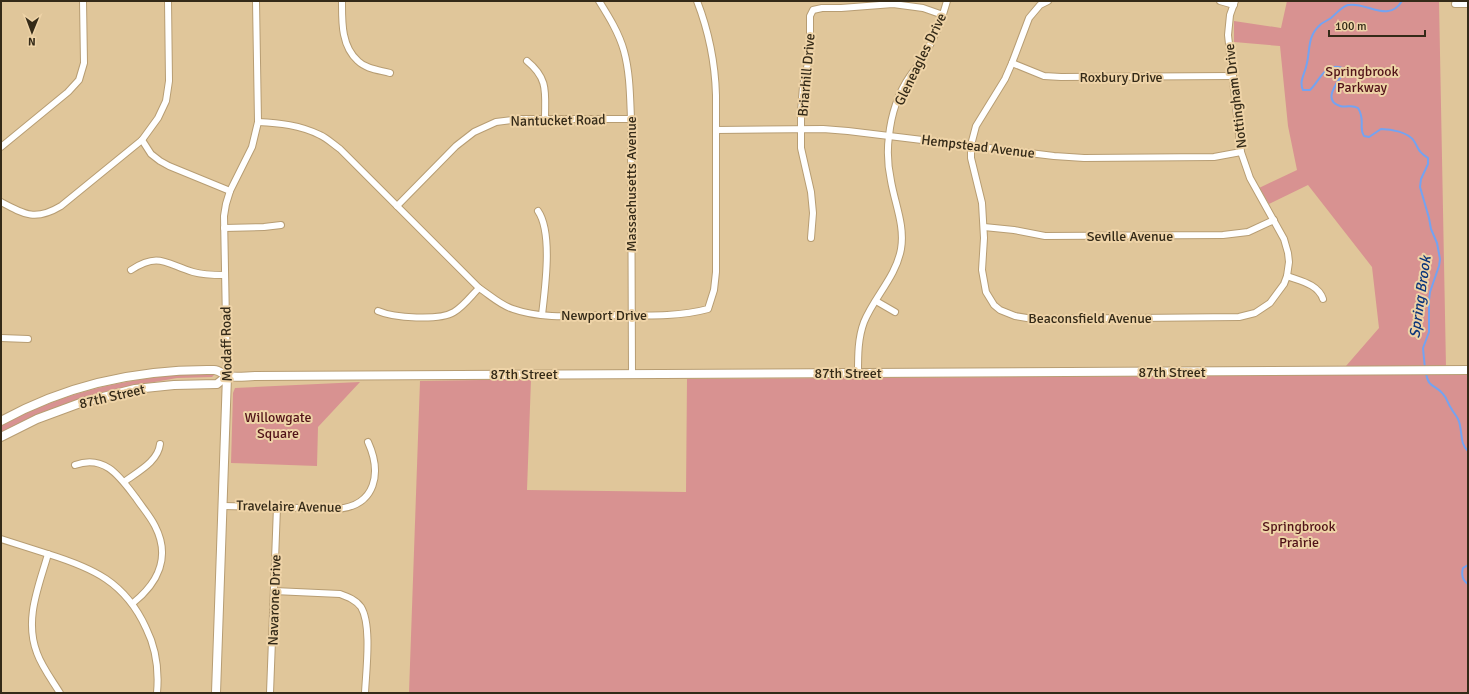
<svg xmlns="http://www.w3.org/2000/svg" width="1469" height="694" font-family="Signika,sans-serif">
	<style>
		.green { fill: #d89291 }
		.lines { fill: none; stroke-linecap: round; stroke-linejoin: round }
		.stream { stroke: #74a3f1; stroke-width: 2 }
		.minor-casing { stroke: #b79d73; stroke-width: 8 }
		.tertiary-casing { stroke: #b79d73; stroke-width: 10 }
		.minor { stroke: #fff; stroke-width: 6 }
		.tertiary { stroke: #fff; stroke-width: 8 }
		.labels { text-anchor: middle; stroke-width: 4; stroke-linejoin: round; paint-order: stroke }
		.street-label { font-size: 14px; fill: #342a18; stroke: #eed3a7 }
		.park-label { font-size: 14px; fill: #511218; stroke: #eed3a7 }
		.water-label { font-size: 15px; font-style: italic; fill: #0c367a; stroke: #eed3a7 }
	</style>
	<rect width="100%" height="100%" fill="#e0c69a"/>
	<g class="green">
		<path d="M1287,1H1439L1446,367L1346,366L1379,328L1372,267L1308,185L1269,204L1259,188L1297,170L1288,126L1280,46L1234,42V21L1281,28Z"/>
		<path d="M190,374L214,375L212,377L177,378L132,386L95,394L40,413L1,433V426C61,393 122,379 190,374Z"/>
		<path d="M1468,374V693H409L420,381L531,379L527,490L686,492L687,379Z"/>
		<path d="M360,382L318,427L317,466L231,463L233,393L235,388Z"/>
	</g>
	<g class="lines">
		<g class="stream">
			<path d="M1402,1C1388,24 1366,1 1348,5C1341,7 1337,13 1331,18C1328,20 1324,22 1321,24C1306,37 1311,50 1306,67C1304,75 1299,82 1303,90H1310C1320,81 1324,62 1342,68L1344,71C1341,79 1320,100 1340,106C1347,108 1351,104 1358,108C1366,121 1358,127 1364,136L1369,137L1381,129C1391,129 1408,132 1414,141C1419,149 1418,152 1428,158V164L1421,179L1420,187L1429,218L1431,229L1437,243L1440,259L1439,266L1430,292L1429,300V332L1423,348L1425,369"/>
			<path d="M1426,373C1428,388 1436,385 1443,394C1447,398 1448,404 1451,408C1453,412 1456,415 1458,419C1463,429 1459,444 1468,451"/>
			<path d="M1468,565L1463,568C1461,575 1462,580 1468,584"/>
		</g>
		<g class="minor-casing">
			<g id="minor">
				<path d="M342,1C342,21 341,46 358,61C366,69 379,70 390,73"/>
				<path d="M599,1C609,17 619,33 624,51C630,73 630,96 631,119L632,374"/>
				<path d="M1048,1L1040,5L1029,18L1012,63L1005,79L976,126L971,145V158L982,203L984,238L982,270L986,292L994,305L1000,310L1015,316L1033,319L1239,317L1255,313L1270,303L1284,284L1287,276L1289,262L1288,253L1284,239L1250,178L1241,152L1228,35L1230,15L1235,1"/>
				<path d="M1220,1L1234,5"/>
				<path d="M1455,4H1468"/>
				<path d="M527,61C549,79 545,93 545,119"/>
				<path d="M1012,63L1044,76L1061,77L1233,76"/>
				<path d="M258,122C279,123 300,125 320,135C327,138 334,145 340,149L479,288C490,295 500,305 513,309C541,319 574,316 604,315C639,315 675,318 708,309L714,290L716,272V95C715,61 709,32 697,1"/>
				<path d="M716,130L823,129L848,131L1054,156L1084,158L1214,157L1241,152"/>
				<path d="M142,140L151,154L160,161L169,166L230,191"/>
				<path d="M1,147L68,92L79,80L84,63L83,1"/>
				<path d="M1,202C25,215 36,221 61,206L142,140L158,118L166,101L169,81L168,1"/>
				<path d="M397,206L456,146L474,132L496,122L520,119H631"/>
				<path d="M538,211C553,233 545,288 542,315"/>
				<path d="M984,227L1014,230L1045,236L1223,235L1248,232L1274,220"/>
				<path d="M224,228L264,227L281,225"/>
				<path d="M811,238L813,213L811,192L801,148V112L803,86L810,54V16L813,10L822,8H841L893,4L923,8L943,15"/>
				<path d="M131,270C159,252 166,264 193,272C203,275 214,275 225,275"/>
				<path d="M1287,276C1300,281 1318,284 1323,299"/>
				<path d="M876,301L895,312"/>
				<path d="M378,311C394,318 439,321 454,312C464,306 471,296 479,288"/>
				<path d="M1,338L28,339"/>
				<path d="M858,373C858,355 858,338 864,322C874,297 896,277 901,249C905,226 895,204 891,181C888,167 887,150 889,136C891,116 898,93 910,76C915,69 921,62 925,54C935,37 942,20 947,1"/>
				<path d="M227,376L224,216L226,204L230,191L252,147L258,122L256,1"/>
				<path d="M75,465C105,454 120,477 136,498C142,507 150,516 155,526C171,557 158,583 133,603"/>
				<path d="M124,482C137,472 158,462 160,444"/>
				<path d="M223,506L338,509C376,505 382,473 368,442"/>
				<path d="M1,539C17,544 32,549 48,554C93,568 125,582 146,628C156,648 159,671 157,693"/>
				<path d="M48,554C39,586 24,619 37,653C42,667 52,680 60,693"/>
				<path d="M274,591L340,594C348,597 356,600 361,607C372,625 366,671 365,693"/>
				<path d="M270,693L277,507"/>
			</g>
		</g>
		<g class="tertiary-casing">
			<g id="tertiary">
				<path d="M1,421C66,385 140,369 214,370C220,370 223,375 228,376C236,378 247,376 255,376L1468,370"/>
				<path d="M1,437L37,419L83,402L135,389L174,385L217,384L227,376"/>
				<path d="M216,693L227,376"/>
			</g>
		</g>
		<use href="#minor" class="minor"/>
		<use href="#tertiary" class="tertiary"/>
	</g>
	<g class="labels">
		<g class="street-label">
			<text transform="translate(920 59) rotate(-64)" y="5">Gleneagles Drive</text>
			<text transform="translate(806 75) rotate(-85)" y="5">Briarhill Drive</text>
			<text x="1121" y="82">Roxbury Drive</text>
			<text transform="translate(1235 96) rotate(-97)" y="5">Nottingham Drive</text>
			<text transform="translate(558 120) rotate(-1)" y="5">Nantucket Road</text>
			<text transform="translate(978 146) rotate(7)" y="5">Hempstead Avenue</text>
			<text transform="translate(631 184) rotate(-90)" y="5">Massachusetts Avenue</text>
			<text x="1130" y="241">Seville Avenue</text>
			<text x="604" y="320">Newport Drive</text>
			<text x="1090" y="323">Beaconsfield Avenue</text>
			<text transform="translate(226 344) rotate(-91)" y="5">Modaff Road</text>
			<text x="1172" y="377">87th Street</text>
			<text x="848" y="378">87th Street</text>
			<text x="524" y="379">87th Street</text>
			<text transform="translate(112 396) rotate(-13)" y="5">87th Street</text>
			<text transform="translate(289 506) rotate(1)" y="5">Travelaire Avenue</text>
			<text transform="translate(274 600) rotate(-88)" y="5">Navarone Drive</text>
		</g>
		<g class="park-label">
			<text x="1362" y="76">Springbrook<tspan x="1362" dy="16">Parkway</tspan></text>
			<text x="278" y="422">Willowgate<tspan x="278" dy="16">Square</tspan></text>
			<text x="1299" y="531">Springbrook<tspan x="1299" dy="16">Prairie</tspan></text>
		</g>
		<g class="water-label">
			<text transform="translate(1420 297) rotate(-82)" y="5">Spring Brook</text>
		</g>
	</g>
	<rect width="1469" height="694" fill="none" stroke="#342a18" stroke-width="4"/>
	<g transform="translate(32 32) rotate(181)" stroke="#eed3a7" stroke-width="3" paint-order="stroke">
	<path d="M0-3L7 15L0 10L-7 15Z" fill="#342a18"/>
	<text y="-6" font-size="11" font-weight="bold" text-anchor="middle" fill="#342a18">N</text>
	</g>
	<path d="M1329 30v6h96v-6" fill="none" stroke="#342a18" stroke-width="2"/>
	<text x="1335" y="30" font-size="12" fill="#342a18" stroke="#eed3a7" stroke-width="3" paint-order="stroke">100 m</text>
</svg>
